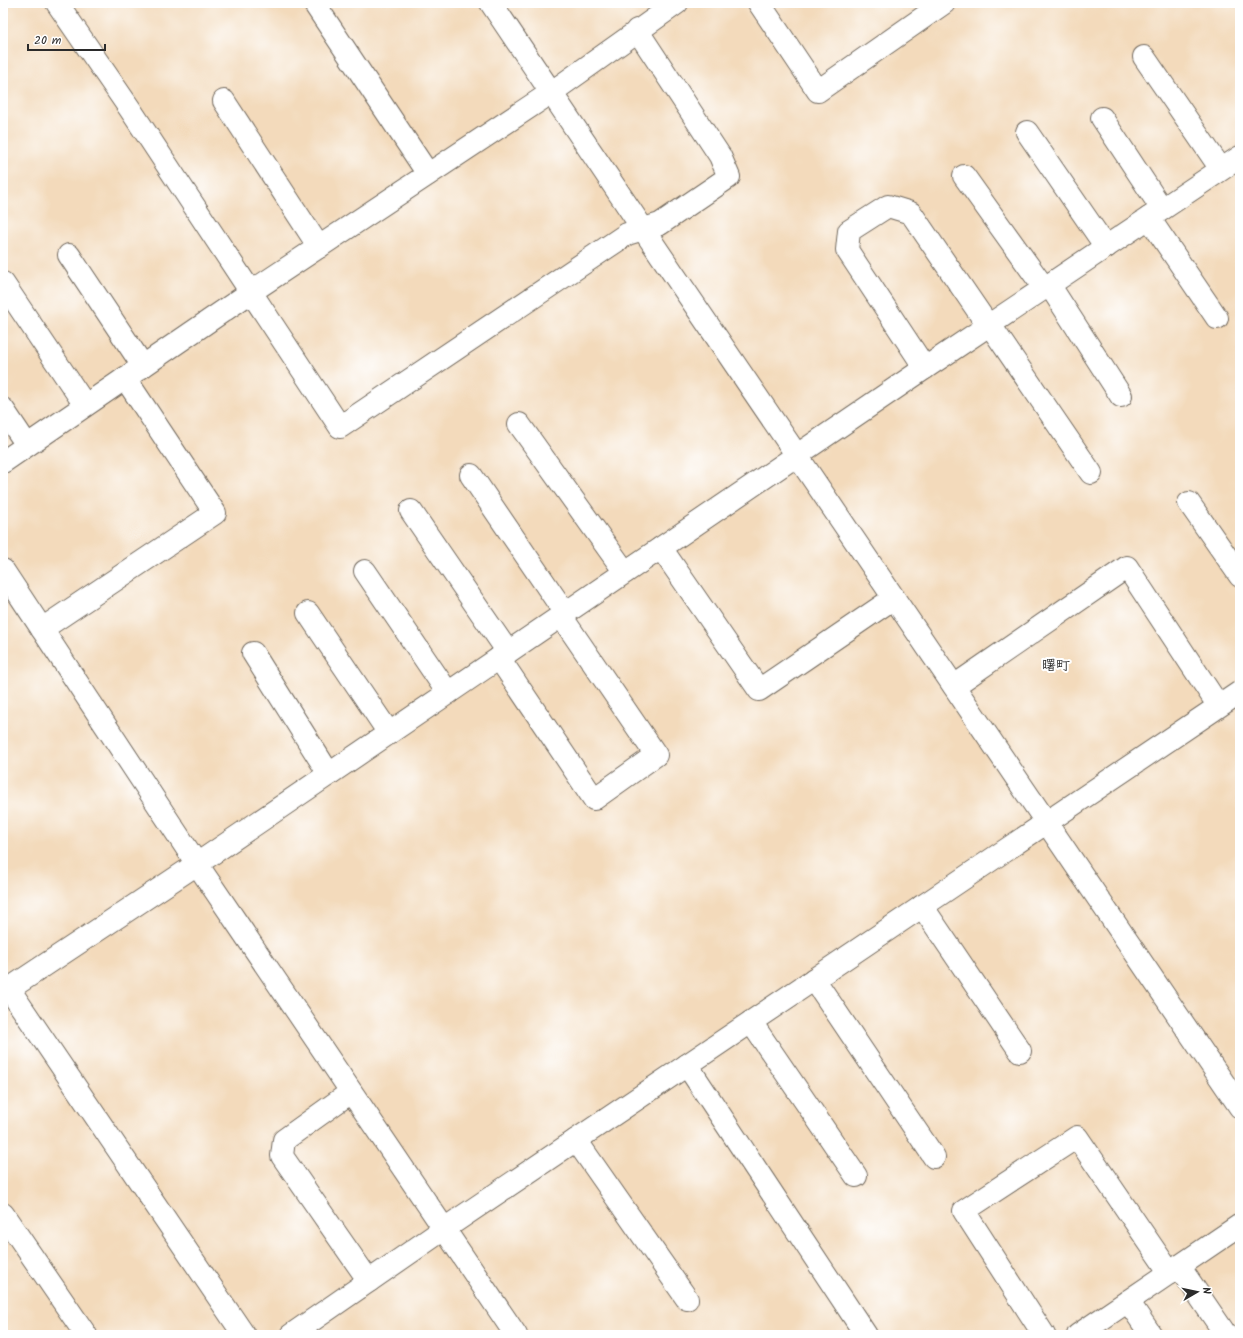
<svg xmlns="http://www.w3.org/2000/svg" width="1243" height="1338" font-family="Kalam,'Klee One',sans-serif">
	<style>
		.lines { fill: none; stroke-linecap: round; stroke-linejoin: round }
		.minor-casing { stroke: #71685d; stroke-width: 24 }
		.minor { stroke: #fff; stroke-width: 22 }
		.labels { text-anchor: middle; stroke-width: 4; stroke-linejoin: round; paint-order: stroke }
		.quarter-label { font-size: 14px; font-weight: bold; fill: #2b2b2b; stroke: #fff }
	</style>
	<rect width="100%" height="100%" fill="#fff"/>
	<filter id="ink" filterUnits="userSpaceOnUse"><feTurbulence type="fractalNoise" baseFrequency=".025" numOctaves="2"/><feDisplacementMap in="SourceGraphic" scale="8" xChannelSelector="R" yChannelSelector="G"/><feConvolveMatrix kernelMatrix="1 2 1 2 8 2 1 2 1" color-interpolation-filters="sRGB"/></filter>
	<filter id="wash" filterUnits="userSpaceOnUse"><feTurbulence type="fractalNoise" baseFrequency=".012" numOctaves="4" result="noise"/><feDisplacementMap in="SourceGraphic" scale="16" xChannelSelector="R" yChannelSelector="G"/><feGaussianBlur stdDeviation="0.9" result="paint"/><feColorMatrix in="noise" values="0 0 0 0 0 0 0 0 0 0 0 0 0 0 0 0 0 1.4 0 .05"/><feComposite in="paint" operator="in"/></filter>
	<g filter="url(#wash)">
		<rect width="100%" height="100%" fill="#f3dabb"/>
	</g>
	<g filter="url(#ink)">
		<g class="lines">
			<g class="minor-casing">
				<g id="minor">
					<path d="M57,3L130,109L340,427L627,234L660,224L729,177L720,156L637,30"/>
					<path d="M314,3L428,174"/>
					<path d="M491,3L643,229L1240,1107"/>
					<path d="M759,3L818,91L944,3"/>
					<path d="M1144,57L1221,169"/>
					<path d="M224,101L319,247"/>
					<path d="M1102,118L1162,209"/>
					<path d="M1027,132L1106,247"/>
					<path d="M964,176L1045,289"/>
					<path d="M1149,218L1217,318"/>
					<path d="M69,255L143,366"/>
					<path d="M3,283L85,405"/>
					<path d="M1050,286L1121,396"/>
					<path d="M990,325L1091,473"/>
					<path d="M925,368L847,250L849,231L888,206L911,213L989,327"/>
					<path d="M3,409L27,445"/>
					<path d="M519,424L625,572"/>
					<path d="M3,462L251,292L552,92L677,3"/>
					<path d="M471,475L565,613"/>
					<path d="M1189,503L1240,576"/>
					<path d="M411,511L508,652"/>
					<path d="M661,548L759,690L894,598"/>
					<path d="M3,570L197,864L516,1335"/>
					<path d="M365,571L448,693"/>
					<path d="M308,613L389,733"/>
					<path d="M42,629L215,513L125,378"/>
					<path d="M253,653L329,774"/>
					<path d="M499,658L594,799L656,755L561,616"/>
					<path d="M954,686L1127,567L1218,705"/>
					<path d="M922,906L1020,1051"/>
					<path d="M814,979L934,1157"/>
					<path d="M9,989L244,1335"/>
					<path d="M3,993L197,864L925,368L1240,157"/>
					<path d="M751,1022L856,1176"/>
					<path d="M687,1065L866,1335"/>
					<path d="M351,1092L284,1140L282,1156L369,1281"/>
					<path d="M576,1140L687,1299"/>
					<path d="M3,1214L86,1335"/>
					<path d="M1179,1266L1226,1335"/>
					<path d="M1128,1301L1151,1335"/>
					<path d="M291,1335L444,1229L1240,692"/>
					<path d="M1044,1335L964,1211L1077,1137L1170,1273"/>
					<path d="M1078,1335L1240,1225"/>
				</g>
			</g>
			<use href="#minor" class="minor"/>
		</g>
	</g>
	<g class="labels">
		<g class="quarter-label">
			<text x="1056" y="670">曙町</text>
		</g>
	</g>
	<rect width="1243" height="1338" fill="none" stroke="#fff" stroke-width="16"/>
	<g transform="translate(1197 1292) rotate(81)" stroke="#ffffff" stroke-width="3" paint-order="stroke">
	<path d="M0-3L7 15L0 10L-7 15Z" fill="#2b2b2b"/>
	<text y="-6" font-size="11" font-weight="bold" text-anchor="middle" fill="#2b2b2b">N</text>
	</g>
	<path d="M28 44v6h77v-6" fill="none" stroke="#2b2b2b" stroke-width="2"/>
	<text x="34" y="44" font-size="12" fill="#2b2b2b" stroke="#ffffff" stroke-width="3" paint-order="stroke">20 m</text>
</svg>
